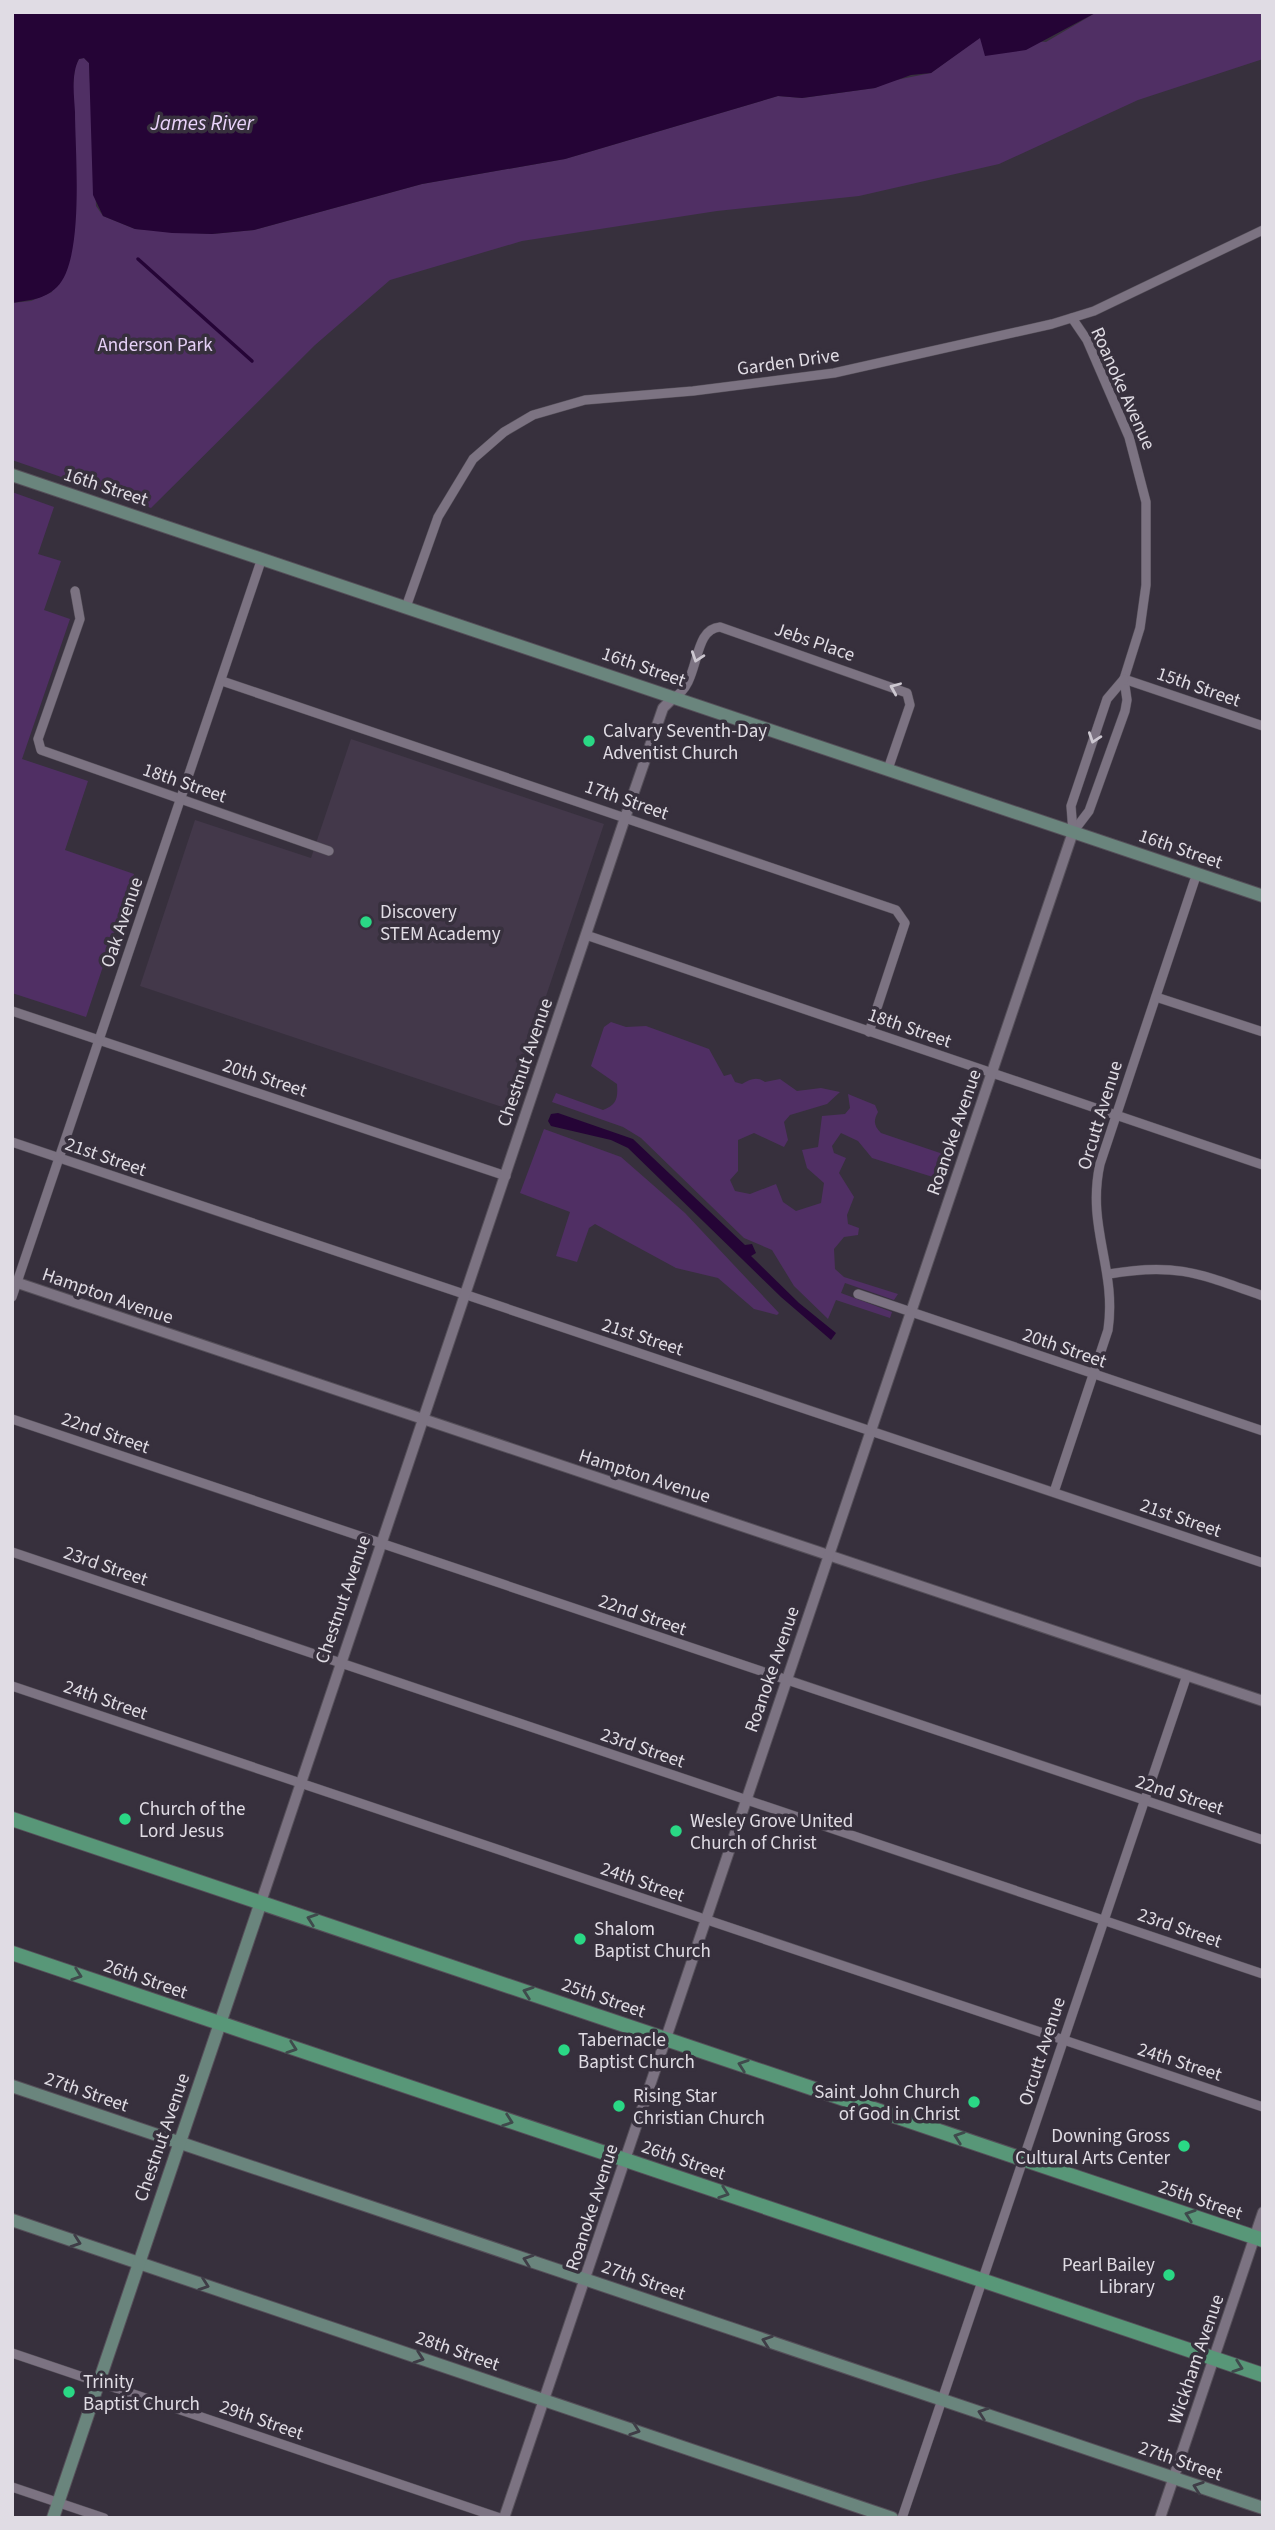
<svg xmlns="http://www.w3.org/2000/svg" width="1275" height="2530" font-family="'Source Sans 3',sans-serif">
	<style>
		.built { fill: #43384a }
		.green { fill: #502f64 }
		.water { fill: #250436 }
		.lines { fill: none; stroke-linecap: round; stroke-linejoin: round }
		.stream { stroke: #250436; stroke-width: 3.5 }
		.minor-casing { stroke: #554f59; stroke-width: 10 }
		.tertiary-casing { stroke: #554f59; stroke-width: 12 }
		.secondary-casing { stroke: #554f59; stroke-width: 14 }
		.primary-casing { stroke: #554f59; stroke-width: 16 }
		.minor { stroke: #7c7382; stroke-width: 9 }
		.tertiary { stroke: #7c7382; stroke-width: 10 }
		.secondary { stroke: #6a857d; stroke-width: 12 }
		.primary { stroke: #589778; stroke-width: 14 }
		.oneway { stroke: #ccc7d0 }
		.oneway2 { stroke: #3f4a4c }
		.oneway3 { stroke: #3f3d47 }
		.poi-dot { fill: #2ad885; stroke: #37303d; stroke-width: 2.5 }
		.labels { text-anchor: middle; stroke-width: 7; stroke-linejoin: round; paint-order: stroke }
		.park-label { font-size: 19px; fill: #e6d0f7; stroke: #37303d }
		.street-label { font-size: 19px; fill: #e0dce4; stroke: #37303d }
		.poi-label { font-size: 19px; fill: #e0dce4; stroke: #37303d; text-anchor: start }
		.water-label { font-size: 21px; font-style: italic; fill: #ead3fb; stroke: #37303d }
	</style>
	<rect width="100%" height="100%" fill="#37303d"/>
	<path class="built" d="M351,739L604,824L508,1109L140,986L195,820L311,858Z"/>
	<g class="green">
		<path d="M1097,12H1263V59L1138,100L999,164L859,196L717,211L522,241L390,280L315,345L151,508L12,460V303L31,301L52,292L75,66L79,59L84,58L89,63L96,206L103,216L135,229L212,234L254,230L422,184L565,159L778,96L802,98L875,88L891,81L931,73L980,37L1046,42Z"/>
		<path d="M12,492L54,507L38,554L61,561L44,610L70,619L22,759L88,781L65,850L134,874L86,1017L12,993Z"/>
		<path d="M611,1022L626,1027L646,1026L709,1049L724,1076L731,1074L735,1082L742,1084C750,1079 757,1076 765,1082L780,1079L797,1091L821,1088L840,1092L827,1104L790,1115L784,1122L788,1140L784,1147L754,1133L738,1140V1171L730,1180L735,1191L750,1194L776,1184L783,1202L796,1211L821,1203L824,1183L807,1168L802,1150L818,1147L822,1116L845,1114L850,1108L848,1094L875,1105L878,1112C873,1121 874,1126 881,1133L943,1154L936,1178L872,1158L858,1141L841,1133L832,1146L834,1153L846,1158L839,1173L854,1197L847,1215L848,1224L859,1228L858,1235L844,1237L834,1249L835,1269L844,1277L898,1294L894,1300L845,1283L841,1293L892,1312L890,1318L836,1300L828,1319L794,1286L772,1250L744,1238L641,1138L623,1127L552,1102L556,1093L603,1110C617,1105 618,1098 617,1084L591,1066L604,1027Z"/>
		<path d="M544,1129L621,1157L685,1213L779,1313L777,1315L754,1309L718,1278L676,1268L595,1224L589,1228L577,1262L556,1256L570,1212L520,1193Z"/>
	</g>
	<g class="water">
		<path d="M12,12H1097L1026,50L985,56L980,38L931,73L911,75L875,88L802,98L778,96L565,159L422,184L254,230L212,234L172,233L135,229L103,216L93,195L89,63L84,58L79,59C71,74 74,95 75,112C75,151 85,260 57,287C44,300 29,300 12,303Z"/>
		<path d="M558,1113L633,1139L745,1245L752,1244L756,1253L751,1256L799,1303L836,1333L831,1340L781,1297L628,1148L611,1140L551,1126L548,1121L551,1114Z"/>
	</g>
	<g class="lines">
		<path class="stream" d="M138,259L252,361"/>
		<g class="minor-casing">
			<g id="minor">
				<path d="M1072,318L1087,340L1129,437L1146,502V585L1140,628L1124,679L1127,700L1125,711L1089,811L1073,832"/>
				<path d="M75,591L80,619L38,739L41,750L329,851"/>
				<path d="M406,607L438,517L473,459L504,432L533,415L585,400L693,391L834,373L1052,324L1094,311L1263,230"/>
				<path d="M1124,679L1263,726"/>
				<path d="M222,681L896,910L905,923L869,1032"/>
				<path d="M674,697C701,684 691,629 720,627L907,693L910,705L888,769"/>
				<path d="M1073,832L1071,806L1107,699L1124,679"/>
				<path d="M586,935L1263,1165"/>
				<path d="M1156,997L1263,1032"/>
				<path d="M12,1011L506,1176"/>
				<path d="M12,1142L1263,1563"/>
				<path d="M1109,1274C1176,1262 1201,1274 1263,1296"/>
				<path d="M858,1294L1263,1431"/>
				<path d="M12,1297L262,558"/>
				<path d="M12,1419L1263,1840"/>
				<path d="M1054,1492L1108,1330C1117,1269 1086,1227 1100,1164L1197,873"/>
				<path d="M12,1552L1263,1974"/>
				<path d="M12,1686L1263,2107"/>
				<path d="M12,2353L500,2518"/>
				<path d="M12,2487L104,2518"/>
				<path d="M902,2518L1187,1675"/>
			</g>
		</g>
		<g class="tertiary-casing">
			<g id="tertiary">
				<path d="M12,1281L1263,1701"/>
				<path d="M261,1902L625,818L663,708L674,697"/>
				<path d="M504,2518L1073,832"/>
				<path d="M1160,2518L1263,2212"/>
			</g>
		</g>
		<g class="secondary-casing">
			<g id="secondary">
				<path d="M12,475L1263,896"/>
				<path d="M12,2086L1263,2508"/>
				<path d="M12,2220L892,2518"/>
				<path d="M53,2518L261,1902"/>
			</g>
		</g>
		<g class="primary-casing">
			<g id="primary">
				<path d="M12,1819L1263,2240"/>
				<path d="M12,1953L1263,2375"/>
			</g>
		</g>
		<use href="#minor" class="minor"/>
		<use href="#tertiary" class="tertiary"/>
		<use href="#secondary" class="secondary"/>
		<use href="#primary" class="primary"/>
	</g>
	<defs><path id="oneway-chevron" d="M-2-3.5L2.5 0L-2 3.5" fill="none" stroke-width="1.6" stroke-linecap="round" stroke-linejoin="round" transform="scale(1.75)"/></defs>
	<g class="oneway">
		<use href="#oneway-chevron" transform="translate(697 657) rotate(109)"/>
		<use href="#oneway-chevron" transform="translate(895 688) rotate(-157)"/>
		<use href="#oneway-chevron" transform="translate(1094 738) rotate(109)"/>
	</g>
	<g class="oneway2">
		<use href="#oneway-chevron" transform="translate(312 1919) rotate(-161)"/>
		<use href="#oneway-chevron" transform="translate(77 1975) rotate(19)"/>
		<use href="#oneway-chevron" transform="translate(528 1992) rotate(-161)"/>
		<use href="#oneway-chevron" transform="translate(292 2048) rotate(19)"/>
		<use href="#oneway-chevron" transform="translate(743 2065) rotate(-161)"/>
		<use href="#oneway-chevron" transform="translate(508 2121) rotate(19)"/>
		<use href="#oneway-chevron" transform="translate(959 2137) rotate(-161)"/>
		<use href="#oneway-chevron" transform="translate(724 2193) rotate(19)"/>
		<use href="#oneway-chevron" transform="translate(1190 2215) rotate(-161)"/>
		<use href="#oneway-chevron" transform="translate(1238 2367) rotate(19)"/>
	</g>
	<g class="oneway3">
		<use href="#oneway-chevron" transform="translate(76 2242) rotate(19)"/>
		<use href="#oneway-chevron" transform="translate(528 2260) rotate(-161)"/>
		<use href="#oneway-chevron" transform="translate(204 2285) rotate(19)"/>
		<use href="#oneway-chevron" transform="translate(767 2341) rotate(-161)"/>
		<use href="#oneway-chevron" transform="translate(419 2358) rotate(19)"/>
		<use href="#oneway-chevron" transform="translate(983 2413) rotate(-161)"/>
		<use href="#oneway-chevron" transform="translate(635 2430) rotate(19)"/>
		<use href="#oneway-chevron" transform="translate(1198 2487) rotate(-161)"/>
	</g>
	<g class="poi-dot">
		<circle cx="589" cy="741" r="7"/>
		<circle cx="366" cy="922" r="7"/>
		<circle cx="125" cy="1819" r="7"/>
		<circle cx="676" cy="1831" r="7"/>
		<circle cx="580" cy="1939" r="7"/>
		<circle cx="564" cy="2050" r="7"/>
		<circle cx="974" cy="2102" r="7"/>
		<circle cx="619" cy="2106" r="7"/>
		<circle cx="1184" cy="2146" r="7"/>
		<circle cx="1169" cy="2275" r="7"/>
		<circle cx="69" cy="2392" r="7"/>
	</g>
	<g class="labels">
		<g class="park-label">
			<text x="155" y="351">Anderson Park</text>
		</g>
		<g class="street-label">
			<text transform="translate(788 361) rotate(-8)" y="7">Garden Drive</text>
			<text transform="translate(1124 388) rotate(66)" y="7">Roanoke Avenue</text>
			<text transform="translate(106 486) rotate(18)" y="7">16th Street</text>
			<text transform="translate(815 641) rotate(19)" y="7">Jebs Place</text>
			<text transform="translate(644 666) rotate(19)" y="7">16th Street</text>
			<text transform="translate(1199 686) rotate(19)" y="7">15th Street</text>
			<text transform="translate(185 782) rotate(19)" y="7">18th Street</text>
			<text transform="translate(627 799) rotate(19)" y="7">17th Street</text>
			<text transform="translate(1181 848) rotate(19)" y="7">16th Street</text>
			<text transform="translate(121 922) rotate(-71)" y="7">Oak Avenue</text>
			<text transform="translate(910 1027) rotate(19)" y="7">18th Street</text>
			<text transform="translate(524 1062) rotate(-71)" y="7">Chestnut Avenue</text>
			<text transform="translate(265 1077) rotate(18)" y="7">20th Street</text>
			<text transform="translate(1099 1115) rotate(-73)" y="7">Orcutt Avenue</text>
			<text transform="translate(953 1132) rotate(-71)" y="7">Roanoke Avenue</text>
			<text transform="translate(106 1156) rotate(19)" y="7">21st Street</text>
			<text transform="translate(108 1295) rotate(19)" y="7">Hampton Avenue</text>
			<text transform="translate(643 1336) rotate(18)" y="7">21st Street</text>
			<text transform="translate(1065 1347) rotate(19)" y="7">20th Street</text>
			<text transform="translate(106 1432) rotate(19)" y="7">22nd Street</text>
			<text transform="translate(645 1475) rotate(18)" y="7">Hampton Avenue</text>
			<text transform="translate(1181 1517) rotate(19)" y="7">21st Street</text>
			<text transform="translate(106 1565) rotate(19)" y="7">23rd Street</text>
			<text transform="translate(342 1599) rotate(-71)" y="7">Chestnut Avenue</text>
			<text transform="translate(643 1614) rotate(19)" y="7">22nd Street</text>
			<text transform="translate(771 1669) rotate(-71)" y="7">Roanoke Avenue</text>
			<text transform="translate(106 1699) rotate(19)" y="7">24th Street</text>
			<text transform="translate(643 1747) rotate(19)" y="7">23rd Street</text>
			<text transform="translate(1180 1794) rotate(18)" y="7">22nd Street</text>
			<text transform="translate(643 1881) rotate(19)" y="7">24th Street</text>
			<text transform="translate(1180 1927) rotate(19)" y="7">23rd Street</text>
			<text transform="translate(146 1978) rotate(19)" y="7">26th Street</text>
			<text transform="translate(604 1997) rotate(19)" y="7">25th Street</text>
			<text transform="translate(1041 2051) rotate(-72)" y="7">Orcutt Avenue</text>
			<text transform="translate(1180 2061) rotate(18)" y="7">24th Street</text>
			<text transform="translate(87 2091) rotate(19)" y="7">27th Street</text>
			<text transform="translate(161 2137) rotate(-71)" y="7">Chestnut Avenue</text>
			<text transform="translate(684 2159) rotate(19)" y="7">26th Street</text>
			<text transform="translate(1201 2199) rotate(19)" y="7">25th Street</text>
			<text transform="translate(591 2207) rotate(-72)" y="7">Roanoke Avenue</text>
			<text transform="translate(644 2279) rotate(19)" y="7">27th Street</text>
			<text transform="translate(458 2350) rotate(19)" y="7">28th Street</text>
			<text transform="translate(1195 2359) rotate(-71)" y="7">Wickham Avenue</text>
			<text transform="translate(262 2419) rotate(19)" y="7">29th Street</text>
			<text transform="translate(1181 2460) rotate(19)" y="7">27th Street</text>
		</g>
		<g class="poi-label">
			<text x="603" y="737">Calvary Seventh-Day<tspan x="603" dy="22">Adventist Church</tspan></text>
			<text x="380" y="918">Discovery<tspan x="380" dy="22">STEM Academy</tspan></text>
			<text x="139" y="1815">Church of the<tspan x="139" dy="22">Lord Jesus</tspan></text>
			<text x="690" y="1827">Wesley Grove United<tspan x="690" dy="22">Church of Christ</tspan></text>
			<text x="594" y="1935">Shalom<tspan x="594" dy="22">Baptist Church</tspan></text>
			<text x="578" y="2046">Tabernacle<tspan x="578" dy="22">Baptist Church</tspan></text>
			<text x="960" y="2098" text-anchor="end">Saint John Church<tspan x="960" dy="22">of God in Christ</tspan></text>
			<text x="633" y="2102">Rising Star<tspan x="633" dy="22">Christian Church</tspan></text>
			<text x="1170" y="2142" text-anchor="end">Downing Gross<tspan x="1170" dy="22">Cultural Arts Center</tspan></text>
			<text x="1155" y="2271" text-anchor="end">Pearl Bailey<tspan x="1155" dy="22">Library</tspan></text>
			<text x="83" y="2388">Trinity<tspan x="83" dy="22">Baptist Church</tspan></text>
		</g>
		<g class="water-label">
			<text x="202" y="130">James River</text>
		</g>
	</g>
	<rect width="1275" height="2530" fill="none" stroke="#e0dce4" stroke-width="28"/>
</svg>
